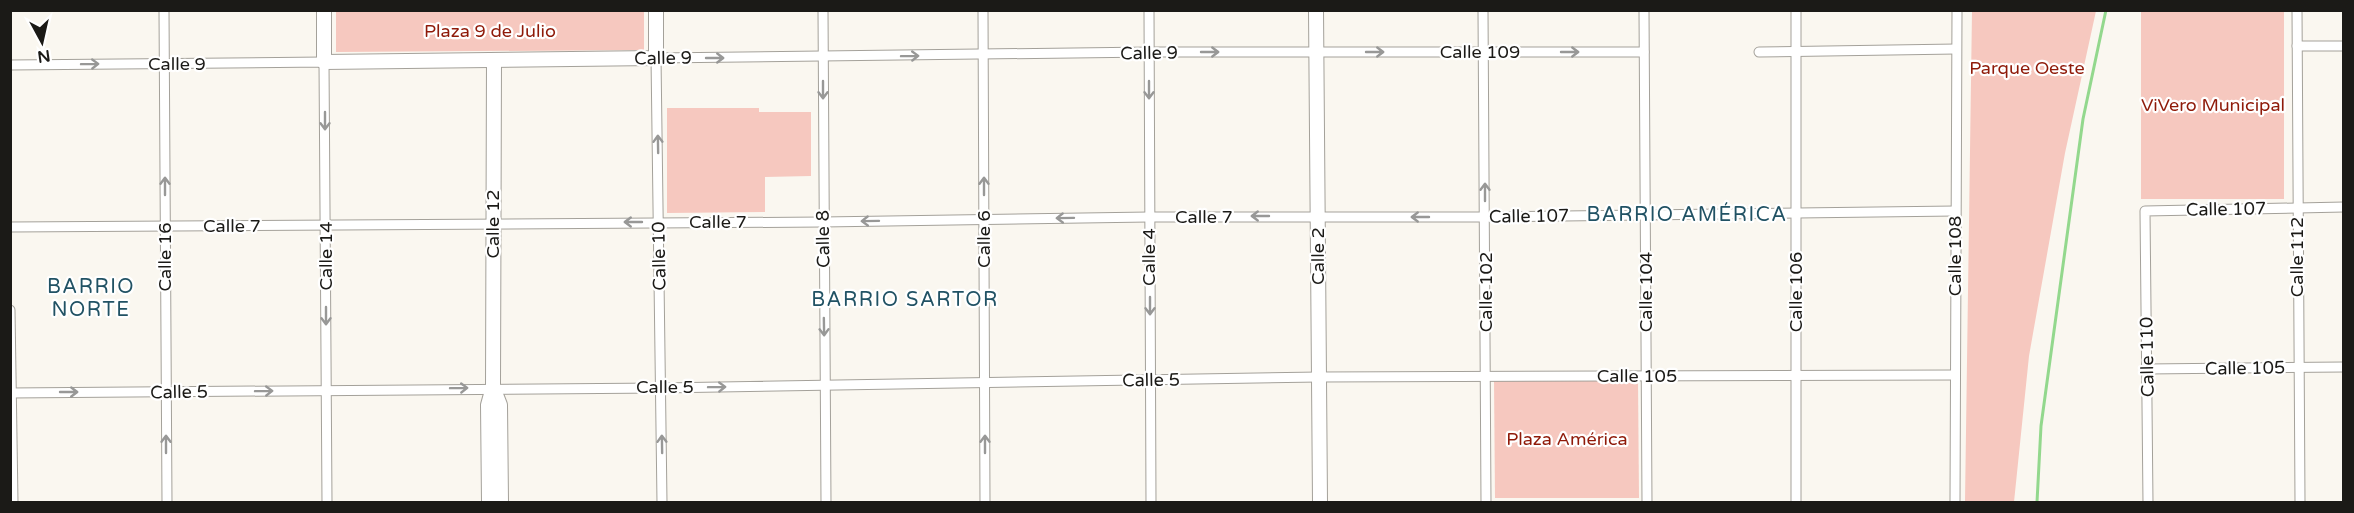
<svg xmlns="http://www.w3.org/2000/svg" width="2354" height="513" font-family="'Varela Round',sans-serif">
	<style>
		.green { fill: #f6c8bf }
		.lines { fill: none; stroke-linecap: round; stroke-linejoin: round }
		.stream { stroke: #93d88d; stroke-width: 3 }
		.street-casing { stroke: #a4a19a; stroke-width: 11 }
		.secondary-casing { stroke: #a4a19a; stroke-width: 16 }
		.street { stroke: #fff; stroke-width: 9 }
		.secondary { stroke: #fff; stroke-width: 14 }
		.oneway { stroke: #989897 }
		.labels { text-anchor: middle; stroke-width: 4.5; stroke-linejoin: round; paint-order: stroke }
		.park-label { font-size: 18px; fill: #8f1a09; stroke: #fff }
		.street-label { font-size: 18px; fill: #1b1a17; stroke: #fff }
		.neighbourhood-label { font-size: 20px; letter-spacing: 1.5px; fill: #215264; stroke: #fff }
	</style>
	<rect width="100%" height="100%" fill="#faf7f0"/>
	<g class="green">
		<path d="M336,11H644V50L336,52Z"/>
		<path d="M1972,11H2096L2065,153L2029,356L2014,502H1965Z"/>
		<rect x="2141" y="11" width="143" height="188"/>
		<path d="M667,108H759V112H811V176L765,177V212L667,213Z"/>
		<path d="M1638,379L1639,498H1495L1494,380Z"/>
	</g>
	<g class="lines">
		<path class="stream" d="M2037,502L2041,426L2083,119L2106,10"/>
		<g class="street-casing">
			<g id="street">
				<path d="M164,10L167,502"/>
				<path d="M823,10L826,502"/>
				<path d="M983,10L985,502"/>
				<path d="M1149,10L1151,502"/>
				<path d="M1483,10L1486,502"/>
				<path d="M1644,10L1647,502"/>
				<path d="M1796,10V502"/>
				<path d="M2297,10L2300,502"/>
				<path d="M2297,46H2344"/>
				<path d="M1759,52L1956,49"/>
				<path d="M10,65L324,62L327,502"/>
				<path d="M10,227L823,222L1149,217H1485L1955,211"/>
				<path d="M10,310L13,502"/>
				<path d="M2147,369L2344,367"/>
				<path d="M10,393L661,388L1319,377L1955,375"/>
				<path d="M662,502L656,58L1150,52H1644"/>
				<path d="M1955,502L1957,10"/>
				<path d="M2148,502L2145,211L2344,207"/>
			</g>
		</g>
		<g class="secondary-casing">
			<g id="secondary">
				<path d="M324,10V62L656,58V10"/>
				<path d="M1316,10L1320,502"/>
				<path d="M493,387L500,405L501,502"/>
				<path d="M489,502L488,405L493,387L494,60"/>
			</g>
		</g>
		<use href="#street" class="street"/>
		<use href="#secondary" class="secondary"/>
	</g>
	<defs><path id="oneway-shaft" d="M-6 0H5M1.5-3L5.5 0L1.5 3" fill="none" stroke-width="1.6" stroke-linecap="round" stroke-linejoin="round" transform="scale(1.5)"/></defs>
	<g class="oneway">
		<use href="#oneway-shaft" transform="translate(1210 52)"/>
		<use href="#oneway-shaft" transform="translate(1375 52)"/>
		<use href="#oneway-shaft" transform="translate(1570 52)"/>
		<use href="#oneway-shaft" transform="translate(910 56) rotate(-1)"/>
		<use href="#oneway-shaft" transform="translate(715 58)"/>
		<use href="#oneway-shaft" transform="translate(90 64) rotate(-1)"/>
		<use href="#oneway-shaft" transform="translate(823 90) rotate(90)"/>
		<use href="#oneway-shaft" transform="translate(1149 90) rotate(90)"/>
		<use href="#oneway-shaft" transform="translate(325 121) rotate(90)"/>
		<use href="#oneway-shaft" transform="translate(658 144) rotate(-91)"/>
		<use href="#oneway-shaft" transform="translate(165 186) rotate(-90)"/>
		<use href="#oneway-shaft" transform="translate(984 186) rotate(-90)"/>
		<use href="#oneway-shaft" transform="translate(1485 192) rotate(-90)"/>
		<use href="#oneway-shaft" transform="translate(1260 216) rotate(180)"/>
		<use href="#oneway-shaft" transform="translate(1420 217) rotate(-180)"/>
		<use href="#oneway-shaft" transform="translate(1065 218) rotate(179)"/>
		<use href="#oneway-shaft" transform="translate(870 221) rotate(179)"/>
		<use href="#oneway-shaft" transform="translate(633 222) rotate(180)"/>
		<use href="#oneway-shaft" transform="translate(1150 306) rotate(90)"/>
		<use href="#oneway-shaft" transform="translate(326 316) rotate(90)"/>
		<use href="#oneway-shaft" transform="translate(824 327) rotate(89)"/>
		<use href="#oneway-shaft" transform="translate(717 387) rotate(-1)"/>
		<use href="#oneway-shaft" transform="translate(459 388) rotate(-1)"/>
		<use href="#oneway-shaft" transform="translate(264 391) rotate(-1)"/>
		<use href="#oneway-shaft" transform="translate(69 392)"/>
		<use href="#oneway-shaft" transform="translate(166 444) rotate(-90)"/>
		<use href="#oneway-shaft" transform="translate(662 444) rotate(-91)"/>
		<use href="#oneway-shaft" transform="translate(985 444) rotate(-90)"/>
	</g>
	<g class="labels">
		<g class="park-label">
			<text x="490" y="37">Plaza 9 de Julio</text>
			<text x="2027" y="74">Parque Oeste</text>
			<text x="2213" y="111">ViVero Municipal</text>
			<text x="1567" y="445">Plaza América</text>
		</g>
		<g class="street-label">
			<text x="1480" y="58">Calle 109</text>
			<text transform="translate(1149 53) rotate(-1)" y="6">Calle 9</text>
			<text transform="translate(663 58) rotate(-1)" y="6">Calle 9</text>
			<text x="177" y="70">Calle 9</text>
			<text transform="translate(2226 209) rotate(-1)" y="6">Calle 107</text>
			<text transform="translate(1529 216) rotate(-1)" y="6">Calle 107</text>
			<text x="1204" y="223">Calle 7</text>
			<text x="718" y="228">Calle 7</text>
			<text transform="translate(493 224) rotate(-90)" y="6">Calle 12</text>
			<text x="232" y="232">Calle 7</text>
			<text transform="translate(823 239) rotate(-91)" y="6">Calle 8</text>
			<text transform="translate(984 239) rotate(-90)" y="6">Calle 6</text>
			<text transform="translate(326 256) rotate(-90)" y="6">Calle 14</text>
			<text transform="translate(659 256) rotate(-91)" y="6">Calle 10</text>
			<text transform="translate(1318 256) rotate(-90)" y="6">Calle 2</text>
			<text transform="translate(1955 256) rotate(-90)" y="6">Calle 108</text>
			<text transform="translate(165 257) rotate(-90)" y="6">Calle 16</text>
			<text transform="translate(1149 257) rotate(-90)" y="6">Calle 4</text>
			<text transform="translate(2297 257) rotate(-90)" y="6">Calle 112</text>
			<text transform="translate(1486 292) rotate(-90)" y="6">Calle 102</text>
			<text transform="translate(1646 292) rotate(-90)" y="6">Calle 104</text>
			<text transform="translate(1796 292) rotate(-90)" y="6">Calle 106</text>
			<text transform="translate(2147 357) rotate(-91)" y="6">Calle 110</text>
			<text transform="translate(2245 368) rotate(-1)" y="6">Calle 105</text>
			<text x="1637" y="382">Calle 105</text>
			<text transform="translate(1151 380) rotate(-1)" y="6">Calle 5</text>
			<text x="665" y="393">Calle 5</text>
			<text transform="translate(179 392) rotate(-1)" y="6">Calle 5</text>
		</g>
		<g class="neighbourhood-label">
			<text x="1687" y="221">BARRIO AMÉRICA</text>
			<text x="91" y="293">BARRIO<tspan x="91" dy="23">NORTE</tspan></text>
			<text x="905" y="306">BARRIO SARTOR</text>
		</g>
	</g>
	<rect width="2354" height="513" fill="none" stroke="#1b1a17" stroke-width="24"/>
	<g transform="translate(42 42) rotate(172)" stroke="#ffffff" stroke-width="4.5" paint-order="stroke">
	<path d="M0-4.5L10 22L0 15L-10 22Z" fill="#1b1a17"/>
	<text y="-9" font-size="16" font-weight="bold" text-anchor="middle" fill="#1b1a17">N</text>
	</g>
</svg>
